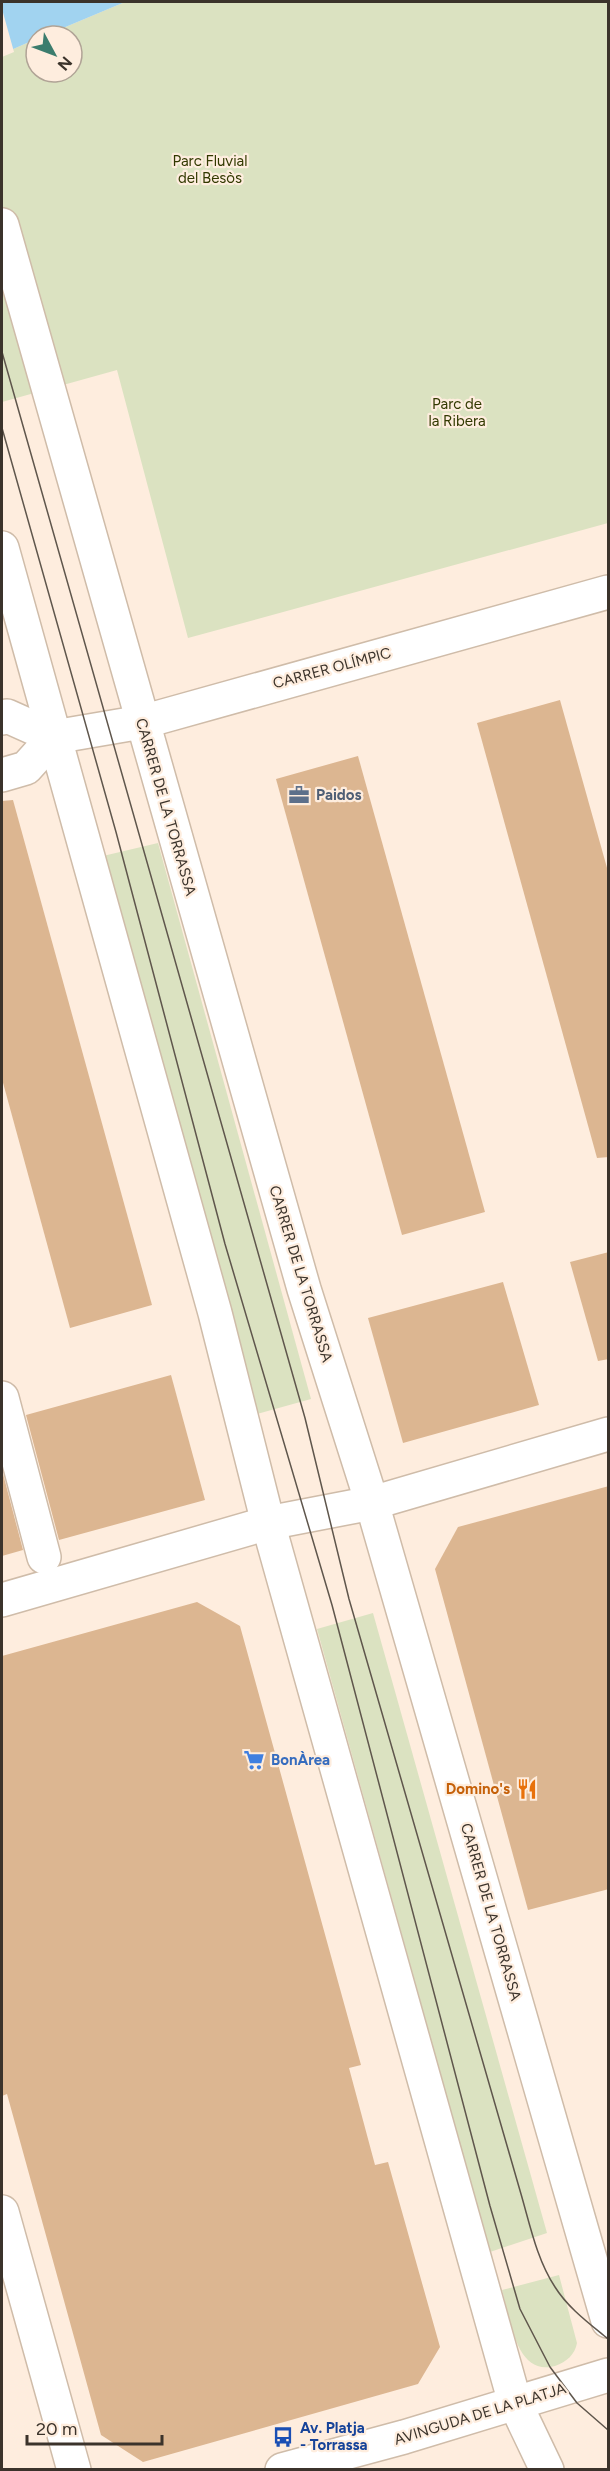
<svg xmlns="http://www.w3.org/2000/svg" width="610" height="2471" font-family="Figtree,sans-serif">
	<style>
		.green { fill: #dbe2c1 }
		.water { fill: #a1d3f0 }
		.pier { fill: #feedde }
		.building { fill: #dcb691 }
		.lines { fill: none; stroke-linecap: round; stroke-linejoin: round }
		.street-casing { stroke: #cfbca9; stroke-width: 36 }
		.secondary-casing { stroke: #cfbca9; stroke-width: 36 }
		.street { stroke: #fff; stroke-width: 33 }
		.secondary { stroke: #fff; stroke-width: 33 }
		.tram { stroke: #5f564c; stroke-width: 1.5 }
		.labels { text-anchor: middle; stroke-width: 4.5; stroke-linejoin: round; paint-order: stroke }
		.park-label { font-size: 15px; fill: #323900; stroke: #feedde }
		.street-label { font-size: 15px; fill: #3b332b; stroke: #feedde }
		.service-label { font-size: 15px; font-weight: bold; fill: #4e5e75; stroke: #feedde; text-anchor: start }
		.shop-label { font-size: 15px; font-weight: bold; fill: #366cbe; stroke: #feedde; text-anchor: start }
		.food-label { font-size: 15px; font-weight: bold; fill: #c56008; stroke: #feedde; text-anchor: end }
		.transit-label { font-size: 15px; font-weight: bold; fill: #164399; stroke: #feedde; text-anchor: start }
	</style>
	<rect width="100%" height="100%" fill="#feedde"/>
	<g class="green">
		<path d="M125,2H608V523L188,638L117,370L2,402V54L36,39V72H72V36H44Z"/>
		<path d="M158,843L311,1399L257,1414L103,856Z"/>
		<path d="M373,1613L547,2233L490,2252L317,1629Z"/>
		<path d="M559,2275L577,2343C575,2354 567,2362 555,2366C515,2377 510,2316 502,2290Z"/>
	</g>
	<path class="water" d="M2,2H125L44,36H36V39L2,54Z"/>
	<path class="pier" d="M2,9L14,52L2,57Z"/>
	<g class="building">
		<path d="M560,700L609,875V1157L597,1158L477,723Z"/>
		<path d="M358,756L485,1212L402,1235L276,779Z"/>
		<path d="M13,800L152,1305L70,1328L2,1079V801Z"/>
		<path d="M609,1252V1359L598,1361L570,1262Z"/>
		<path d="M503,1282L539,1405L403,1443L368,1318Z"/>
		<path d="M171,1375L205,1500L59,1540L26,1415Z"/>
		<path d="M2,1470L23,1550L2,1556Z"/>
		<path d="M609,1486V1889L528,1910L435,1569L458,1527Z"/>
		<path d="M197,1602L240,1626L361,2065L349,2068L375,2165L388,2162L440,2347L418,2384L143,2462L101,2435L7,2094L2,2096V1656Z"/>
	</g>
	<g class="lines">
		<g class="street-casing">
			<g id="street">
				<path d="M2,718L7,716L54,737L142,722L608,592"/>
				<path d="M2,775L26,768L54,737"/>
				<path d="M2,1398L44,1557"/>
				<path d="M2,1600L268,1523L372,1503L608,1434"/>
				<path d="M2,2212L74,2470"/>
			</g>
		</g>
		<g class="secondary-casing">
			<g id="secondary">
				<path d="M2,225L304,1289L372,1503L608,2321"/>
				<path d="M2,548L215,1313L268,1523L515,2403L547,2470"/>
				<path d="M282,2470L404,2437L608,2375"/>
			</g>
		</g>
		<use href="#street" class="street"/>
		<use href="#secondary" class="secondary"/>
		<g class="tram">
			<path d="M2,352L305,1418L349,1599L521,2194C530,2225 537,2260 555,2287C568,2308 590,2324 608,2339"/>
			<path d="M2,428L116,832L225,1244L332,1605L490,2206L520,2309L550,2367L577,2403L608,2430"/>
		</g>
	</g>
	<defs>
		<g id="office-bare" transform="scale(1.62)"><path d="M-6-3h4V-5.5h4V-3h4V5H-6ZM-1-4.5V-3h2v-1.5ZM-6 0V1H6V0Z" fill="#5c6f8a" stroke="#feedde" stroke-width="2.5" paint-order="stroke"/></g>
		<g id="supermarket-bare" transform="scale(1.62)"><path d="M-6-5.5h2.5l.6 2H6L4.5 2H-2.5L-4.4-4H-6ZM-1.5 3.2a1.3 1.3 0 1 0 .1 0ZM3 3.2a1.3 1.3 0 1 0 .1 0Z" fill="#3f7fe0" stroke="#feedde" stroke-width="2.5" paint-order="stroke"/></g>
		<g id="restaurant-bare" transform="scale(1.62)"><path d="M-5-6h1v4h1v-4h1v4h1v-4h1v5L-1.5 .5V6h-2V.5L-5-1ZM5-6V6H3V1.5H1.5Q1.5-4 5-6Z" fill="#e8710a" stroke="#feedde" stroke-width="2.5" paint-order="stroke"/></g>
		<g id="bus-bare" transform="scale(1.62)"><path d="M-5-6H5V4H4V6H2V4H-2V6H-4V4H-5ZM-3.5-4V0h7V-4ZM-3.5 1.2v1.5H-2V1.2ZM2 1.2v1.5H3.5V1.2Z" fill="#1a4fb4" stroke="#feedde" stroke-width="2.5" paint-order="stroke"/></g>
	</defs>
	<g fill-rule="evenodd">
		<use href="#office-bare" x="299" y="795"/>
		<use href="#supermarket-bare" x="254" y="1760"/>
		<use href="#restaurant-bare" x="527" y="1789"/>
		<use href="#bus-bare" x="283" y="2437"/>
	</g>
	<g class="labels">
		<g class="park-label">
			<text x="210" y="166">Parc Fluvial<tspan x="210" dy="17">del Besòs</tspan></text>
			<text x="457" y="409">Parc de<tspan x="457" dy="17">la Ribera</tspan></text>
		</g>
		<g class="street-label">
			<text transform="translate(332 668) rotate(-15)" y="5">CARRER OLÍMPIC</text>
			<text transform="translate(166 807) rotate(74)" y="5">CARRER DE LA TORRASSA</text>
			<text transform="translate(301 1274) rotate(73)" y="5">CARRER DE LA TORRASSA</text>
			<text transform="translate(491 1912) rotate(74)" y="5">CARRER DE LA TORRASSA</text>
			<text transform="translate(480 2414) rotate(-17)" y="5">AVINGUDA DE LA PLATJA</text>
		</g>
		<g class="service-label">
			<text x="316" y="800">Paidos</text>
		</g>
		<g class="shop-label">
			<text x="271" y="1765">BonÀrea</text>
		</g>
		<g class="food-label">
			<text x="510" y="1794">Domino's</text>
		</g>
		<g class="transit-label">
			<text x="300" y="2433">Av. Platja<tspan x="300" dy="17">- Torrassa</tspan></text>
		</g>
	</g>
	<rect width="610" height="2471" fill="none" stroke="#3b332b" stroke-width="6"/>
	<g transform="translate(54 54) rotate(131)"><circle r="28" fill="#feedde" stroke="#b0a396" stroke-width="1.5"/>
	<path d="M0-4.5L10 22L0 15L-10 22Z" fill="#3b7c6d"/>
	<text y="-9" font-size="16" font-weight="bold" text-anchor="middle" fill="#3b332b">N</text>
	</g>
	<path d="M27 2435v9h135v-9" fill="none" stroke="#3b332b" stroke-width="3"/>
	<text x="36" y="2435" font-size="18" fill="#3b332b" stroke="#feedde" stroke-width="4.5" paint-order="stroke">20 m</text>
</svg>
